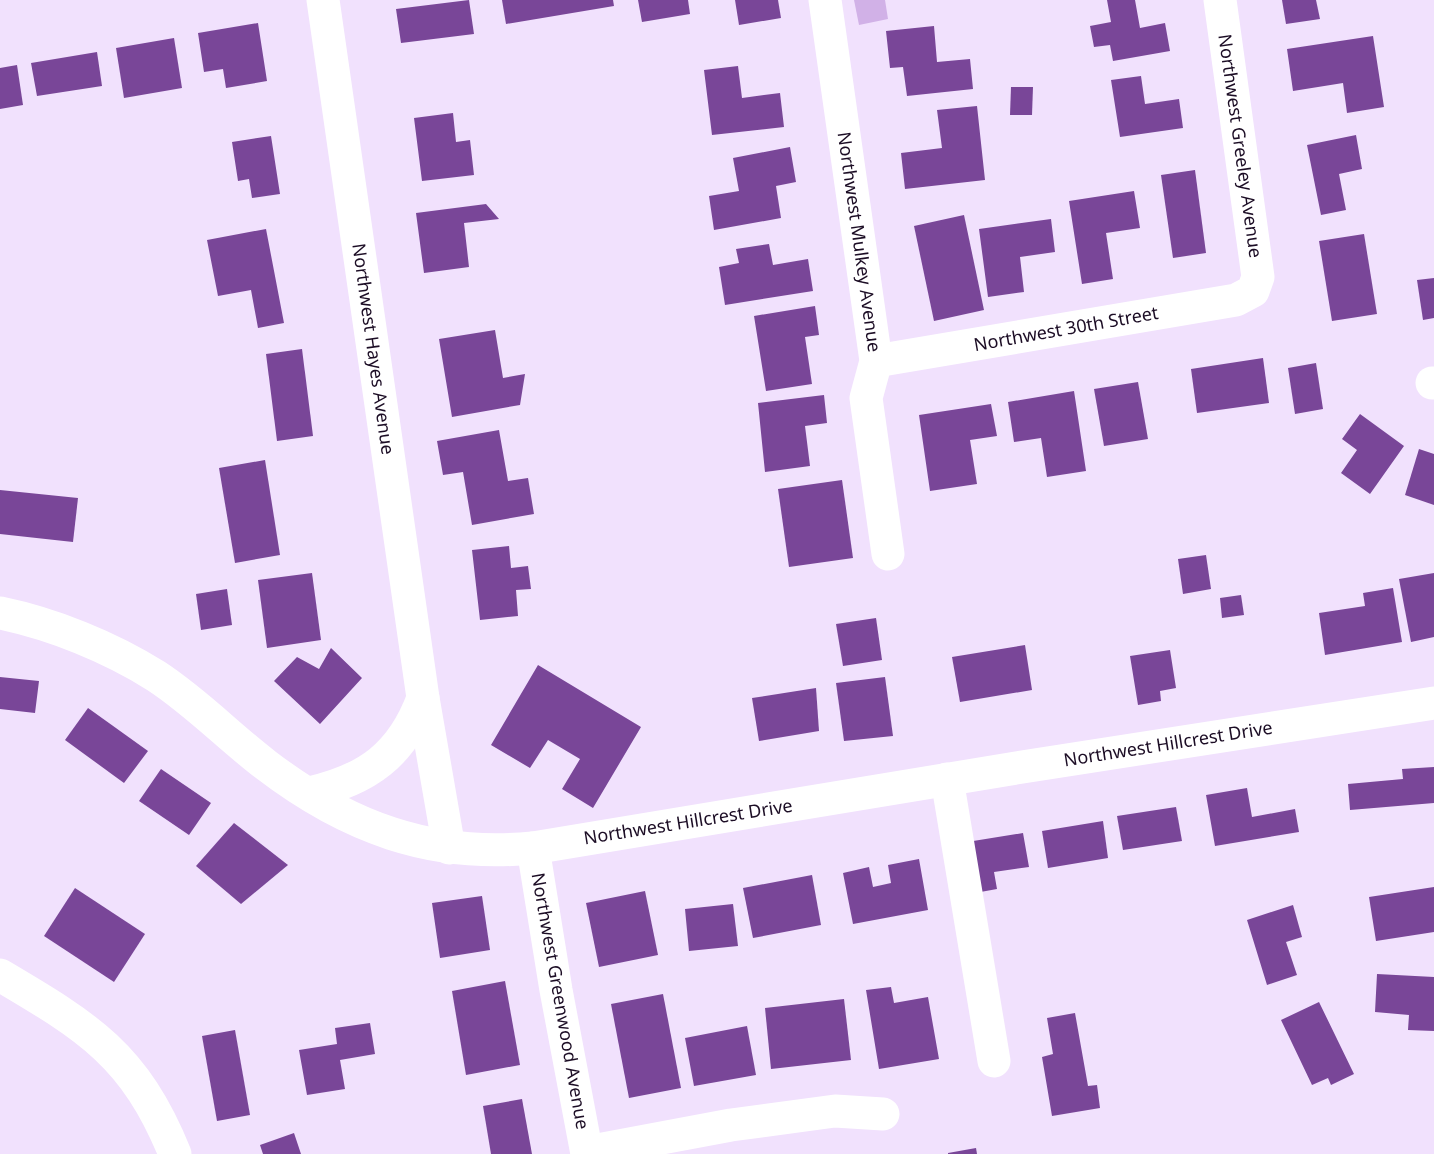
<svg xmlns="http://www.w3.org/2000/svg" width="1434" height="1154" font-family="'Noto Sans',sans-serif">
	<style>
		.green { fill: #d1b1e7 }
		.building { fill: #794698 }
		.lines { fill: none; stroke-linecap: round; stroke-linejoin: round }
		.minor { stroke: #fff; stroke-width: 33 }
		.labels { text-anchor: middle; stroke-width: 6; stroke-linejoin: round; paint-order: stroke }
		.street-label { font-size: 18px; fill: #1c0d25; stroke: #fff }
	</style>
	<rect width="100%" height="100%" fill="#f1e1fd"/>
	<path class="green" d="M854,0H885L888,19L859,25Z"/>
	<g class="building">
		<path d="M469,0L474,34L401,43L396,9Z"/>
		<path d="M502,0H613L614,6L506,24Z"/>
		<path d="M638,0H688L690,14L642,22Z"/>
		<path d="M735,0H778L781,18L739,25Z"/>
		<path d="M1107,0H1135L1140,28L1165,23L1170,51L1113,61L1110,45L1094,47L1090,26L1111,22Z"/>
		<path d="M1282,0H1316L1320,19L1286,24Z"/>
		<path d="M258,23L267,81L226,88L223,69L204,72L198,33Z"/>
		<path d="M934,26L937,62L970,59L973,89L907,96L903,67L890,68L886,31Z"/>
		<path d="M1373,36L1384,107L1347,113L1343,83L1293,91L1287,49Z"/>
		<path d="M174,38L182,88L124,98L116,48Z"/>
		<path d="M97,52L102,86L37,96L31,63Z"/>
		<path d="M17,65L23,105L0,109V68Z"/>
		<path d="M738,66L742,98L780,93L784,127L712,135L704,70Z"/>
		<path d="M1141,76L1145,104L1179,99L1183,128L1120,137L1111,80Z"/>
		<path d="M1011,87H1033L1032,115H1010Z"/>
		<path d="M977,106L985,180L905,189L901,153L942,148L937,110Z"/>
		<path d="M453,113L456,142L470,140L474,175L422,181L414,118Z"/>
		<path d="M1356,135L1362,169L1339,174L1346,210L1321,215L1307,145Z"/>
		<path d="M271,136L280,194L252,198L249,179L238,181L232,142Z"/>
		<path d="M790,147L796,182L776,186L781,218L714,230L709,196L739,191L733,158Z"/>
		<path d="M1195,170L1206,253L1173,258L1161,175Z"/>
		<path d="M1134,191L1140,228L1106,233L1113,279L1082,284L1069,201Z"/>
		<path d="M486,204L499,219L464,223L469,267L424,273L416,213Z"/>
		<path d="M964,215L984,310L934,321L914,226Z"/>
		<path d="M1051,219L1055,252L1020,257L1024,292L988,297L979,229Z"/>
		<path d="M266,229L284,323L258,328L251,290L218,296L207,240Z"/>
		<path d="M1364,234L1377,314L1332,321L1319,241Z"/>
		<path d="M769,244L773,265L808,259L813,291L725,305L719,267L739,263L736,249Z"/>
		<path d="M1434,278V318L1423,320L1417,280Z"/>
		<path d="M815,306L819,335L805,337L812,384L766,391L754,316Z"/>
		<path d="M495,330L503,378L525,374L520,405L452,417L439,339Z"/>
		<path d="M302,349L313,436L277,441L266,354Z"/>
		<path d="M1263,358L1269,403L1197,413L1191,369Z"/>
		<path d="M1316,363L1323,409L1295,414L1288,368Z"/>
		<path d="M1138,382L1148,439L1104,446L1094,389Z"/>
		<path d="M1074,391L1086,471L1047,477L1041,438L1014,442L1008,402Z"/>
		<path d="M824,395L827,423L805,426L810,466L765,472L758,403Z"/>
		<path d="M991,404L997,436L970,440L977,484L930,491L919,415Z"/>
		<path d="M1360,414L1404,446L1370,494L1341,473L1357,450L1342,439Z"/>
		<path d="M499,430L508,481L528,478L534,514L472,525L463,472L443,475L437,441Z"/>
		<path d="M1419,449L1434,454V505L1405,495Z"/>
		<path d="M265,460L280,555L235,563L219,468Z"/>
		<path d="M842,480L853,558L789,567L778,489Z"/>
		<path d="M0,490L78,498L73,542L0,534Z"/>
		<path d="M509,546L511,568L528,566L531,589L516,590L518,616L480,620L472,550Z"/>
		<path d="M1206,555L1211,589L1183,594L1178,559Z"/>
		<path d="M312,573L321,640L267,648L258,580Z"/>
		<path d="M1434,573V637L1411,642L1399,579Z"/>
		<path d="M1393,588L1402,642L1325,655L1319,613L1365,606L1363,593Z"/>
		<path d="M227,589L232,625L201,630L196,594Z"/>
		<path d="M1241,595L1244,615L1222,618L1220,598Z"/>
		<path d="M876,618L882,660L843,666L836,624Z"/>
		<path d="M1025,645L1032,690L960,702L952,657Z"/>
		<path d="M331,648L362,678L320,724L274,681L297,657L319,669Z"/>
		<path d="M1170,650L1176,688L1160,691L1161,701L1138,705L1130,656Z"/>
		<path d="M538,665L641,727L593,808L562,789L580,759L548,740L530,768L491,745Z"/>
		<path d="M0,677L39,681L35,713L0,709Z"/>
		<path d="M885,677L893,736L844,741L836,683Z"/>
		<path d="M816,688L819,731L759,741L752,698Z"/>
		<path d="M88,708L148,751L124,783L65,740Z"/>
		<path d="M1434,767V803L1350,810L1348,784L1403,779L1402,769Z"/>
		<path d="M161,769L211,803L189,835L139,801Z"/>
		<path d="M1247,788L1252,817L1295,809L1299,832L1215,846L1206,795Z"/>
		<path d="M1176,807L1182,841L1123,850L1117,816Z"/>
		<path d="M1103,821L1108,858L1048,868L1042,831Z"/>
		<path d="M234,823L288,865L241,904L196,866Z"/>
		<path d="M1023,833L1029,867L994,872L997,889L975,893L967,842Z"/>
		<path d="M919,859L928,910L853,924L843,873L869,867L873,887L891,883L888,865Z"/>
		<path d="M812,875L821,925L753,938L743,888Z"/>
		<path d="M1434,887V932L1376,941L1369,897Z"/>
		<path d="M75,888L145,934L114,982L44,936Z"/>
		<path d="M645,891L658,955L599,967L586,903Z"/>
		<path d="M482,896L490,950L440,958L432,903Z"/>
		<path d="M733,904L738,946L689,951L685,909Z"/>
		<path d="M1293,905L1302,937L1286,942L1297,975L1267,985L1247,920Z"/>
		<path d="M1377,974L1434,977V1031L1408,1030L1409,1015L1375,1012Z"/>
		<path d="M505,981L520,1065L466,1075L452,991Z"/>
		<path d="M891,987L894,1003L928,997L939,1059L879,1069L866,990Z"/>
		<path d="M663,994L681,1088L629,1098L611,1004Z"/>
		<path d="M844,999L851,1060L771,1069L765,1008Z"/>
		<path d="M1319,1002L1354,1074L1331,1085L1328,1078L1312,1085L1281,1020Z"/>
		<path d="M1075,1013L1088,1086L1097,1085L1100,1108L1052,1116L1042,1057L1053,1054L1047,1018Z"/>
		<path d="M370,1023L375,1054L340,1060L345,1089L307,1095L299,1050L337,1044L335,1028Z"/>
		<path d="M747,1026L756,1075L694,1086L685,1038Z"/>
		<path d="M235,1030L250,1115L217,1121L202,1036Z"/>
		<path d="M522,1099L532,1154H491L483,1106Z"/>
		<path d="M294,1133L301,1154H263L260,1145Z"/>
		<path d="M976,1148L977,1154H948V1153Z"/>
	</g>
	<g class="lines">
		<g class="minor">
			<path d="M323,0L423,698L449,848"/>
			<path d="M825,0L876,361L866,398L888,554"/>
			<path d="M876,361L1236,300L1253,291L1258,277L1220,0"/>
			<path d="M1432,383H1434"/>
			<path d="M0,613C53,624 110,647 156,676C196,702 228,736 266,765C347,827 430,858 533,848L1016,768L1434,703"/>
			<path d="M947,779L994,1061"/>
			<path d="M309,793C367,780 402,755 423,698"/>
			<path d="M533,848L556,990L587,1154"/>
			<path d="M0,975C88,1027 135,1055 175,1154"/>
			<path d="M587,1152L731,1125L835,1111L883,1114"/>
		</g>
	</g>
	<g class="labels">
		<g class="street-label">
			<text transform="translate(1240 146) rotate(82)" y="6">Northwest Greeley Avenue</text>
			<text transform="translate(859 242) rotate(82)" y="6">Northwest Mulkey Avenue</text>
			<text transform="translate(1066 329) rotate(-10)" y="6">Northwest 30th Street</text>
			<text transform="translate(373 349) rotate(82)" y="6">Northwest Hayes Avenue</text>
			<text transform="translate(1168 744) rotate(-9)" y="6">Northwest Hillcrest Drive</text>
			<text transform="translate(688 822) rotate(-9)" y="6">Northwest Hillcrest Drive</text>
			<text transform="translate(560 1001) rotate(80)" y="6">Northwest Greenwood Avenue</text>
		</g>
	</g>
</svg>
